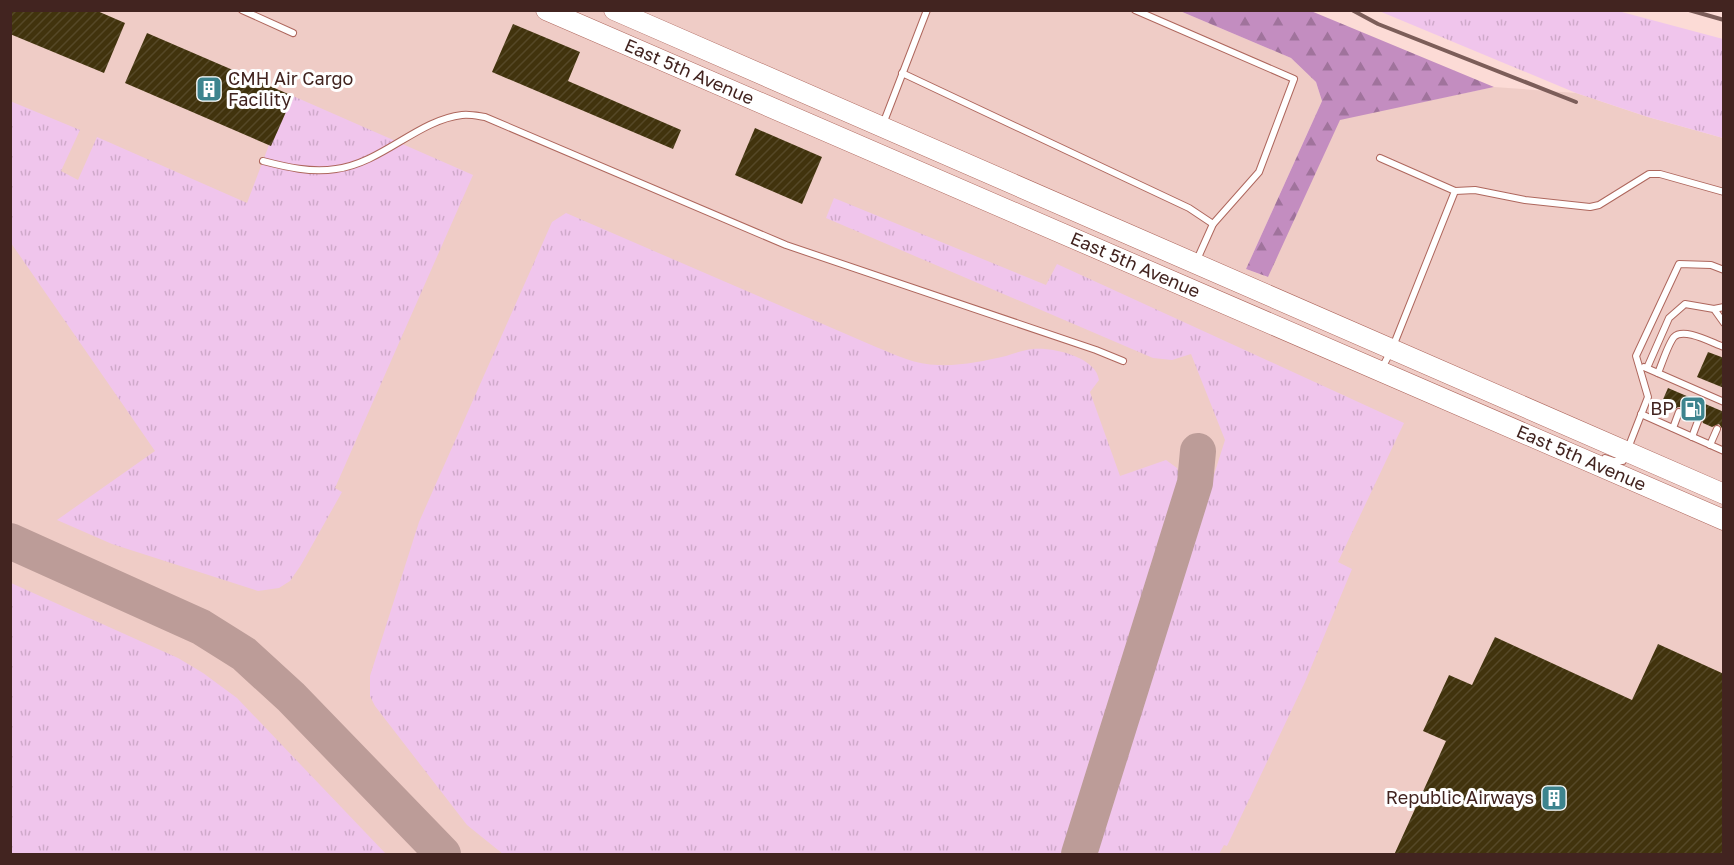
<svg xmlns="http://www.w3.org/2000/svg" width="1734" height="865" font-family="'Golos Text',sans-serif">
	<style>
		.built { fill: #efccc6 }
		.grass { fill: url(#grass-tufts) }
		.forest { fill: url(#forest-firs) }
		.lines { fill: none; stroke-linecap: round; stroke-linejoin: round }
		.taxiway { stroke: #bc9c98; stroke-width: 36 }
		.building { fill: url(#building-hatch) }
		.lane-casing { stroke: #ae675d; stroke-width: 8 }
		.primary-casing { stroke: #ae675d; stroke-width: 21 }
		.lane { stroke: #fff; stroke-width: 6 }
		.primary { stroke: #fff; stroke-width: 20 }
		.rail { stroke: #7c5d59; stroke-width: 4 }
		.labels { text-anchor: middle; stroke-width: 6; stroke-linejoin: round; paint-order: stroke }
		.street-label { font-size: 18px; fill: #422420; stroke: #fff }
		.poi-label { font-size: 18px; fill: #422420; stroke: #fff; text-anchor: end }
	</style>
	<defs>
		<pattern id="grass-tufts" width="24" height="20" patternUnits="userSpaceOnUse" patternTransform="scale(1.5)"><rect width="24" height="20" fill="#f0c5ec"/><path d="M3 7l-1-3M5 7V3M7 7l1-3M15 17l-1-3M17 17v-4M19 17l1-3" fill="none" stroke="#cfa9ca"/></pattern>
		<pattern id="forest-firs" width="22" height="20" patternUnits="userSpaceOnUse" patternTransform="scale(1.5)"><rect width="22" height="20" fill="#c38dc0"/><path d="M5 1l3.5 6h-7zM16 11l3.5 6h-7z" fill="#a0739c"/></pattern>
		<pattern id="building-hatch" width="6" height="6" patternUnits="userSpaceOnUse" patternTransform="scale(1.5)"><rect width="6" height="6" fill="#41330d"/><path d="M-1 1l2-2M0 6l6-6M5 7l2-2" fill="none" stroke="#554827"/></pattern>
	</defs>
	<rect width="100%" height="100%" fill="#fcdbd6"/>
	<path class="built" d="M11,11H1180L1291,58L1316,82L1322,101L1246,269L1267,277L1340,119L1494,87L1576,93L1648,117L1723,138V854H11Z"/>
	<g class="grass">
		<path d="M1379,11H1618L1723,39V138L1648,117L1576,93Z"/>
		<path d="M293,96L473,175L335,488L342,492L301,565L290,581L279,588L258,591L112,544L57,520L155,451L11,243L10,101L80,130L61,171L78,180L97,137L247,203L269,145H271Z"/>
		<path d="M834,198L1046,285L1057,264L1404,423L1338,562L1352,569L1305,682L1227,846L1224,845L1219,854H1094L1225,440L1191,354L1172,360L1153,358L826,218Z"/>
		<path d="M566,213L876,347C896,355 916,365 938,365C961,366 984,361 1006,356C1015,353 1024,350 1033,349C1053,347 1096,357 1099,380L1090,392L1120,476L1166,460L1177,468L1180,478L1063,854H503L467,825L375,706L370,696V676L419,522L552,222Z"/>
		<path d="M11,583L178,658L203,673L237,698L386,854H11Z"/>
	</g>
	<path class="forest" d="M1180,11H1311L1494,87L1340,120L1268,277L1246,269L1322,101L1316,82L1291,58Z"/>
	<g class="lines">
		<g class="taxiway">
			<path d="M10,541L201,627L244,654L291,697L443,854"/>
			<path d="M1079,854L1195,483L1198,451"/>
		</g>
	</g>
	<g class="building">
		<path d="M10,10H95L125,23L104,73L10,34Z"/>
		<path d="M513,24L580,52L568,81L681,130L673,149L492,72Z"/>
		<path d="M147,33L293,96L271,146L125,83Z"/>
		<path d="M755,128L822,157L802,204L735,175Z"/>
		<path d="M1708,352L1724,358V388L1697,377Z"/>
		<path d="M1668,388L1724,412V431L1719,424L1712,427L1703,423L1700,416L1693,418L1684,414L1681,407H1678L1674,410L1661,404Z"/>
		<path d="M1495,637L1632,700L1658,644L1724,674V855H1394L1446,741L1423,731L1449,675L1472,685Z"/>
	</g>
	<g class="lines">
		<g class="lane-casing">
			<g id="lane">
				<path d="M242,10L293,33"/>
				<path d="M1135,10L1294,79L1259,172L1213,224L1196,262"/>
				<path d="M902,73L1189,208L1213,224"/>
				<path d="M883,124L927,10"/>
				<path d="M1380,158L1455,191L1392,349L1382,368"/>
				<path d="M263,161C286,167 311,173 336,169C382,163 418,120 462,115C470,114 478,116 485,117L786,245L1096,350L1123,361"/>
				<path d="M1455,191L1475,190L1525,200L1590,207L1599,205L1649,174H1660L1724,192"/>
				<path d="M1714,309L1724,307"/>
				<path d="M1644,367L1724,402"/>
				<path d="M1647,368L1669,318L1685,304L1714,309L1724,323"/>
				<path d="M1658,373C1662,364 1668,344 1674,337C1684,327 1712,343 1724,347"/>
				<path d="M1641,414L1724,451"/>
				<path d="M1673,428L1679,412"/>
				<path d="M1692,437L1698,421"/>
				<path d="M1710,445L1717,429"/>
				<path d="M1605,458L1614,461H1623L1648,397L1636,356L1679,264L1711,265L1724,270"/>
			</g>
		</g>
		<g class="primary-casing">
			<g id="primary">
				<path id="s1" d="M546,10L1724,520"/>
				<path d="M614,10L1724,494"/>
			</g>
		</g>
		<use href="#lane" class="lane"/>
		<use href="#primary" class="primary"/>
		<g class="rail">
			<path d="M1352,10L1378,24L1576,102"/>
			<path d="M1689,10L1724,20"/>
		</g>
	</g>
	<defs>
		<g id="building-square" transform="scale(1.35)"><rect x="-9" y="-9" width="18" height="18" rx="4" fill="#3d848e" stroke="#fff"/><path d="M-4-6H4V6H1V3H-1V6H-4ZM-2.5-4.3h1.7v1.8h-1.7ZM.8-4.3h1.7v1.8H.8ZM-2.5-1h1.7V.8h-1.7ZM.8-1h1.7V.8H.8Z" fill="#fff"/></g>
		<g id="fuel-square" transform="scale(1.35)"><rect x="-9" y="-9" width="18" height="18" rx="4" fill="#3d848e" stroke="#fff"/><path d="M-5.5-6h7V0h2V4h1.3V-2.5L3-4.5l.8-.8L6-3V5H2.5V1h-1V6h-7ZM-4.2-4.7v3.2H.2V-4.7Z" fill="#fff"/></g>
	</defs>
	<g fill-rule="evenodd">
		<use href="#building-square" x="209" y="89"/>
		<use href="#fuel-square" x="1693" y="409"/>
		<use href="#building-square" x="1554" y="798"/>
	</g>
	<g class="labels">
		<g class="street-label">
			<text dy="6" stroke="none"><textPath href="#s1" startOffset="156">East 5th Avenue</textPath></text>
			<text dy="6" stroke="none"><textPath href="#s1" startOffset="642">East 5th Avenue</textPath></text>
			<text dy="6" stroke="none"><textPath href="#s1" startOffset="1128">East 5th Avenue</textPath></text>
		</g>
		<g class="poi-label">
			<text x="228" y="85" text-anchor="start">CMH Air Cargo<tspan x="228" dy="21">Facility</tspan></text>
			<text x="1674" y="415">BP</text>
			<text x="1534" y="804">Republic Airways</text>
		</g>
	</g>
	<rect width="1734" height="865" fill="none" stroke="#422420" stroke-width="24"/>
</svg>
